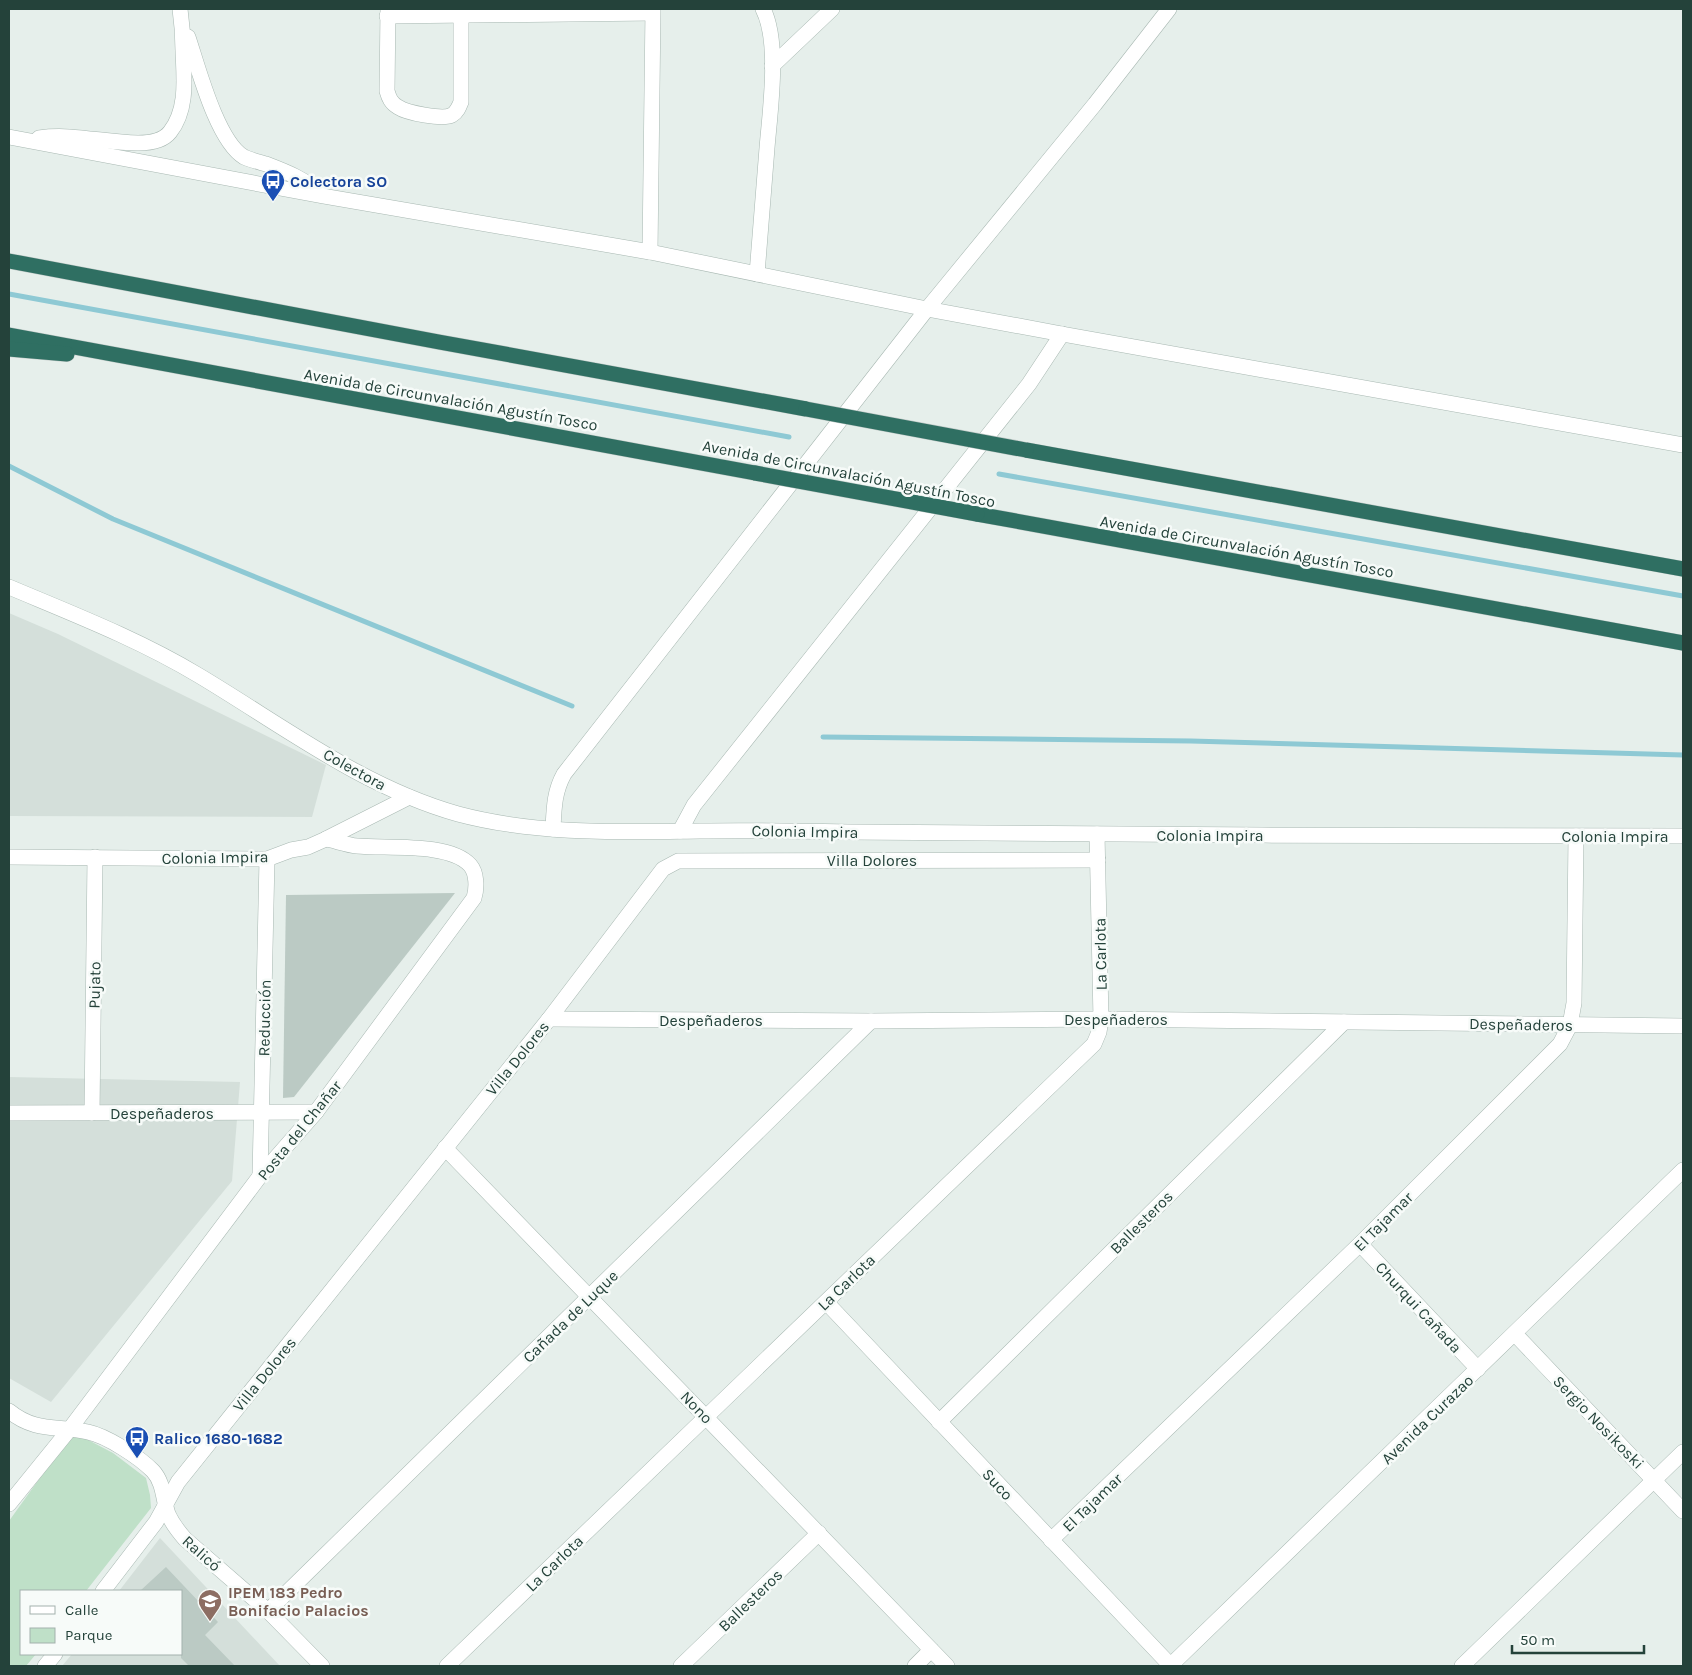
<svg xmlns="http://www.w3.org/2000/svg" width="1692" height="1675" font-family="Karla,sans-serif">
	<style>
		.built { fill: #d4dfda }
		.green { fill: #bfe0c8 }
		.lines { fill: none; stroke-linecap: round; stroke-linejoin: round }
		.stream { stroke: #8ec9d4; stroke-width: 5 }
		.building { fill: #bbcac4 }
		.minor-casing { stroke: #a8b8b2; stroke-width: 16 }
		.highway-casing { stroke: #c2cac8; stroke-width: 16 }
		.minor { stroke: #fff; stroke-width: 15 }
		.highway { stroke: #2f6f62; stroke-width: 15 }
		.highway-bridge-casing { stroke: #c2cac8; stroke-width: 16; stroke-linecap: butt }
		.highway-bridge { stroke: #2f6f62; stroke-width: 15 }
		.labels { text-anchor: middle; stroke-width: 5; stroke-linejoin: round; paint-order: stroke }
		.transit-label { font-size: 16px; font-weight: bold; fill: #164399; stroke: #f7fbf9; text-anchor: start }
		.street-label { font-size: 16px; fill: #24423a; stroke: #f7fbf9 }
		.education-label { font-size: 16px; font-weight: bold; fill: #785e54; stroke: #f7fbf9; text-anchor: start }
	</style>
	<rect width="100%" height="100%" fill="#e6efeb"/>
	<g class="built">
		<path d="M9,613L58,634L326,765L312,817L9,816Z"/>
		<path d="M9,1077L240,1082L232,1181L51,1402L9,1378Z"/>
		<path d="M160,1538L280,1666H62L72,1654H181V1591H119Z"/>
	</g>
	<path class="green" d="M73,1432L113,1453L146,1478L150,1495L151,1508L86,1591H21V1654H36L26,1666H9V1521Z"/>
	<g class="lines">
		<g class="stream">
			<path d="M9,294L789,437"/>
			<path d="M9,466L113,519L572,706"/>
			<path d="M999,474L1683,596"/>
			<path d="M823,737L1191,741L1683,755"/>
		</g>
	</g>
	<g class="building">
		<path d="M455,893L294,1097L283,1098L286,895Z"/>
		<path d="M166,1567L218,1622L205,1635L235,1666H189L181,1658V1591H140Z"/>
	</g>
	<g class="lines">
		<g class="minor-casing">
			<g id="minor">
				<path d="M388,9L387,91C389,98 391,103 398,107C407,113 443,120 452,115C457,112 459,107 461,102V15"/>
				<path d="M387,16L652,13"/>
				<path d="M188,37C198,67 217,141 244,157C251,160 259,162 266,164C287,172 305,179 322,195"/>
				<path d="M772,66L832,9"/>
				<path d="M9,137L323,196L650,252L927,309L1062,334L1683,445"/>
				<path d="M39,138C73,133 105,143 138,143C149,143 163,141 170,132C188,109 184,78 183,51C183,37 182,23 180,9"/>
				<path d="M650,252L653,9"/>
				<path d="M757,274C760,232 764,190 767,148C770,111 780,42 763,9"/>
				<path d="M9,587C73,614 138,639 198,675C282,725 362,787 458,814C537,835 619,832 700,831C749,830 799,831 848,832C1126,835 1405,836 1683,836"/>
				<path d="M553,829C554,809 554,792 564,774L927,309L1095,104L1169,9"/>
				<path d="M680,831L694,805L1029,384L1062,334"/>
				<path d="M9,857L267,859L291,850L308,847L326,839L409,797"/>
				<path d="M549,1019L871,1021L1101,1019L1683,1026"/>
				<path d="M9,1113L316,1112"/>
				<path d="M92,1113L95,857"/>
				<path d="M445,1148L947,1666"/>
				<path d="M260,1176L267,859"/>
				<path d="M1360,1244L1478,1369"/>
				<path d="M826,1302L1171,1666"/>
				<path d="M1515,1334L1683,1511"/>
				<path d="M9,1411C36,1433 58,1425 88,1432C107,1436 139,1457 153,1471C164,1483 163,1500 168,1514C172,1523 178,1531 185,1539L268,1611L322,1666"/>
				<path d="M939,1422L1344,1022"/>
				<path d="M9,1504L69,1430L260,1176L316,1112L474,898C477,888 477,873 470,865C449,842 386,849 357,846C347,845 336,841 326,839"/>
				<path d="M1051,1540L1360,1244L1560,1044L1570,1025L1574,1003L1576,836"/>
				<path d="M103,1591L156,1522L178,1482L549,1019L663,869L678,861L1098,860"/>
				<path d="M268,1611L871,1021"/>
				<path d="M45,1666L55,1654"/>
				<path d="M447,1666L1094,1044L1099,1032L1101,1019L1097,834"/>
				<path d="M681,1666L819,1533"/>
				<path d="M915,1666L931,1650"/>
				<path d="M1170,1666L1683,1170"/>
				<path d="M1462,1666L1683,1452"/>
			</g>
		</g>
		<g class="highway-casing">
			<g id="highway">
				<path d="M9,261L439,342L806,409"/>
				<path d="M9,335L755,473"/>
				<path d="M9,349L67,354"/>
				<path d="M1026,450L1683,569"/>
				<path d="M977,514L1683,643"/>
			</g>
		</g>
		<use href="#minor" class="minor"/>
		<use href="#highway" class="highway"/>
		<g class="highway-bridge-casing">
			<g id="highway-bridge">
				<path d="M806,409L1026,450"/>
				<path d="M755,473L977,514"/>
			</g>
		</g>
		<use href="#highway-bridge" class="highway-bridge"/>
	</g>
	<defs>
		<g id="bus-pin" transform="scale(1.25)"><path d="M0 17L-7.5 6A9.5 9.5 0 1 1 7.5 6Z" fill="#1a4fb4" stroke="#f7fbf9"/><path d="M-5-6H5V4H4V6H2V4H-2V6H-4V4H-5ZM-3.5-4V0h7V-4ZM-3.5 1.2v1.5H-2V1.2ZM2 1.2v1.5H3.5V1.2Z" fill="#fff"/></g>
		<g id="school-pin" transform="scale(1.25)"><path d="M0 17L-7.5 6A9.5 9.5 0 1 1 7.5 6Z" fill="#8d6e63" stroke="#f7fbf9"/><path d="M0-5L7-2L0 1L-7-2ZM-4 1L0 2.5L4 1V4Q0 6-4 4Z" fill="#fff"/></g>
	</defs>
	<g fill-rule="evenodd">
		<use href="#bus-pin" x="273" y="181"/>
		<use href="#bus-pin" x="137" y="1438"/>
		<use href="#school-pin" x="210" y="1601"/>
	</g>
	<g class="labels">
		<g class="transit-label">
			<text x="290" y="187">Colectora SO</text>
			<text x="154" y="1444">Ralico 1680-1682</text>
		</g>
		<g class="street-label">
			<text transform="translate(451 399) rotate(10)" y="6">Avenida de Circunvalación Agustín Tosco</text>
			<text transform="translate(849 473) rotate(11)" y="6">Avenida de Circunvalación Agustín Tosco</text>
			<text transform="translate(1247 546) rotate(10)" y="6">Avenida de Circunvalación Agustín Tosco</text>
			<text transform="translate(355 769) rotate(29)" y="6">Colectora</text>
			<text transform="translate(805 831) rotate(1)" y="6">Colonia Impira</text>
			<text x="1210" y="841">Colonia Impira</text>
			<text x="1615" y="842">Colonia Impira</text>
			<text transform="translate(215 857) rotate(-1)" y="6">Colonia Impira</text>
			<text x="872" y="866">Villa Dolores</text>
			<text transform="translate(1100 954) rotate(-91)" y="6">La Carlota</text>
			<text transform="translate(94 985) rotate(-89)" y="6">Pujato</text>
			<text transform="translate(264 1018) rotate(-89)" y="6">Reducción</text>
			<text x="1116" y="1025">Despeñaderos</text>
			<text x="711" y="1026">Despeñaderos</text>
			<text transform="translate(1521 1024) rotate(1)" y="6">Despeñaderos</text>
			<text transform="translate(517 1058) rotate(-51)" y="6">Villa Dolores</text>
			<text x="162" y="1119">Despeñaderos</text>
			<text transform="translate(299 1130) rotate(-51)" y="6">Posta del Chañar</text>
			<text transform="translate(1383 1221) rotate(-45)" y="6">El Tajamar</text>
			<text transform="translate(1141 1222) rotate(-45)" y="6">Ballesteros</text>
			<text transform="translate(846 1282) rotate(-44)" y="6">La Carlota</text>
			<text transform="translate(1419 1307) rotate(47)" y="6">Churqui Cañada</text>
			<text transform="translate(570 1316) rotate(-44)" y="6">Cañada de Luque</text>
			<text transform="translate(264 1374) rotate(-51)" y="6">Villa Dolores</text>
			<text transform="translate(697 1407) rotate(46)" y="6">Nono</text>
			<text transform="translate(1427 1419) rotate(-44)" y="6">Avenida Curazao</text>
			<text transform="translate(1599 1422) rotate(46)" y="6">Sergio Nosikoski</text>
			<text transform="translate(998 1484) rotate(47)" y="6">Suco</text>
			<text transform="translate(1092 1502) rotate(-44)" y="6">El Tajamar</text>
			<text transform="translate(202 1553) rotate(42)" y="6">Ralicó</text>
			<text transform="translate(554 1563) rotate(-44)" y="6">La Carlota</text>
			<text transform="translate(750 1600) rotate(-44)" y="6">Ballesteros</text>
		</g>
		<g class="education-label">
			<text x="228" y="1598">IPEM 183 Pedro<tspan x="228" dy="18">Bonifacio Palacios</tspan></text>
		</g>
	</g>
	<rect width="1692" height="1675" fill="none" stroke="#24423a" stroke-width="20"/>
	<rect x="20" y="1590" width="162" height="65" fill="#f7fbf9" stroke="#a3b1ad"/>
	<rect x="30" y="1606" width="25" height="8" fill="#ffffff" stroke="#a3b1ad"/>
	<text x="65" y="1615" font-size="15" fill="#24423a">Calle</text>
	<rect x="30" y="1628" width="25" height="15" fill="#bfe0c8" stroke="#a3b1ad"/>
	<text x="65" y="1640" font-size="15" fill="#24423a">Parque</text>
	<path d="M1512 1645v8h132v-8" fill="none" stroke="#24423a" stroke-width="2.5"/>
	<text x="1520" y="1645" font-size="15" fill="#24423a" stroke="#f7fbf9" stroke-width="4" paint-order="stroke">50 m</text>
</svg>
